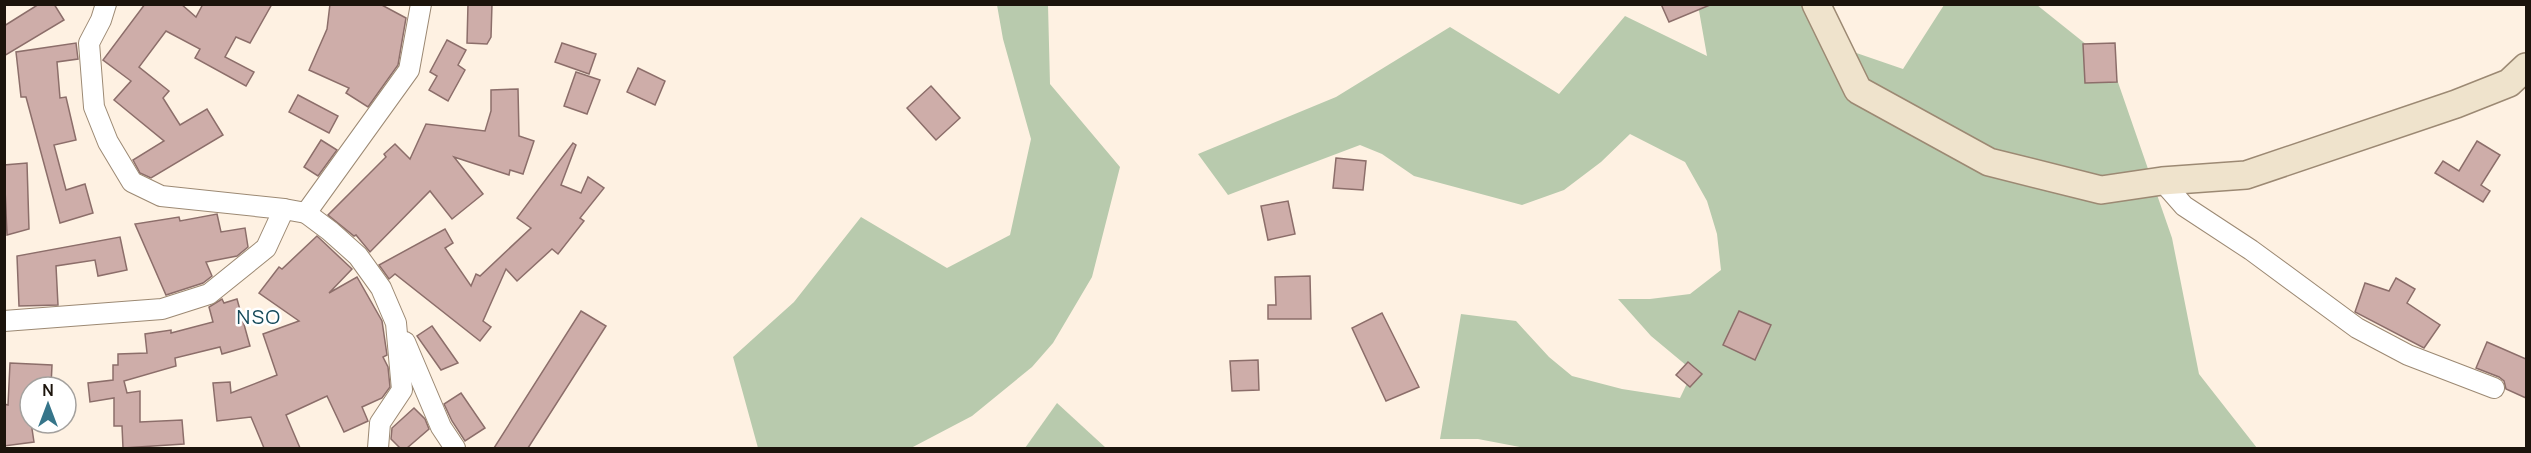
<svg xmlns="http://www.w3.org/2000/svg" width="2531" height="453" font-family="Manrope,sans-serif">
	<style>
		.green { fill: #b8caad }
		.building { fill: #ceada9; stroke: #8c6e6a; stroke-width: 1.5 }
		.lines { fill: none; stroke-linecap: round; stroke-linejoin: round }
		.street-casing { stroke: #9c8973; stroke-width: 22 }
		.secondary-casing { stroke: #9c8973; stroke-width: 30 }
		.street { stroke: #fff; stroke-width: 20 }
		.secondary { stroke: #efe3cc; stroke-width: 27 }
		.labels { text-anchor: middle; stroke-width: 5; stroke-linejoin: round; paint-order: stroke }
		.quarter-label { font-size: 20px; letter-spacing: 1.5px; fill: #164a5a; stroke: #fff }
	</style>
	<rect width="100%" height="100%" fill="#fef1e2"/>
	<g class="green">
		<path d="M997,5H1048L1050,84L1120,167L1092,277L1053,343L1032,367L972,416L911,448H758L733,357L794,302L861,217L947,268L1010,235L1031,139L1003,39Z"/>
		<path d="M1698,5H1815L1839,47L1903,69L1944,5H2037L2112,65L2172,238L2199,374L2257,448H1525L1478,439H1440L1461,314L1516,321L1549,357L1572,376L1622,389L1680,398L1693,371L1651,336L1618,299H1650L1690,294L1721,270L1717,234L1707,201L1685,162L1630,134L1601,162L1564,190L1522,205L1414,176L1382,154L1360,145L1228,195L1198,154L1336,97L1450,27L1559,94L1625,16L1707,56Z"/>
		<path d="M1057,403L1106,448H1025Z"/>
	</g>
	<g class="building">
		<path d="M39,4H54L64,20L4,56V26Z"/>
		<path d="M145,4H181L196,17L203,4H272L250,43L236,37L225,57L254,72L246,86L195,58L200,49L166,31L139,67L169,91L163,98L180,125L207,109L223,135L151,178L140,173L133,160L164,141L114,100L131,81L103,60Z"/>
		<path d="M330,4H380L406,18L398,65L368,107L346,93L349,88L309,70L327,29Z"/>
		<path d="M468,4H492L491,37L487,44L467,43Z"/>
		<path d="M1661,4H1710V5L1669,22Z"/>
		<path d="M447,40L466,50L458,65L465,70L448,101L429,90L437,76L430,72Z"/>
		<path d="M76,43L78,59L57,62L60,98L66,97L76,140L54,145L66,190L85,184L93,213L60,223L26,97H21L16,52Z"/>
		<path d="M562,43L596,54L589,74L555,62Z"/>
		<path d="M2115,43L2117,82L2085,83L2083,44Z"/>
		<path d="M638,68L665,81L655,105L627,92Z"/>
		<path d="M576,72L600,80L587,114L564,106Z"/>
		<path d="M931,86L960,118L936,140L907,108Z"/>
		<path d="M518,89L519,136L534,141L523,174L510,170L509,175L454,157L483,194L452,219L430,191L370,252L356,235L354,236L328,215L386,157L384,154L395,144L410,159L426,124L485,131L491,111V90Z"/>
		<path d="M298,95L338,116L329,133L289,112Z"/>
		<path d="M321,140L337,150L318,176L304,167Z"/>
		<path d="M2477,141L2500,155L2481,185L2490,191L2483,202L2435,173L2443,161L2459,171Z"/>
		<path d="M573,143L576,145L561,185L581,193L588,177L604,188L580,218L584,221L558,254L552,249L517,281L506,269L483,321L491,327L480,341L395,274L389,279L379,265L445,229L453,243L445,248L471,286L476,274L480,276L531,228L517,218Z"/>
		<path d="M1336,158L1366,161L1363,190L1333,188Z"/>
		<path d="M27,163L29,229L7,235L4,165Z"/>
		<path d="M1288,201L1295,234L1268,240L1261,206Z"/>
		<path d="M217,214L221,232L245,228L248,247L237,256L206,262L212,276L203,283L166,295L135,224L179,217L180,221Z"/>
		<path d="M317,236L352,269L329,293L357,277L382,321L387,355L383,357L388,367L390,387L382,398L362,407L368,421L344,432L327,396L286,415L300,448H264L251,417L217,421L213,383L230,382L231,393L277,375L263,334L299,321L259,293L279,267L282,269Z"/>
		<path d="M120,237L127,270L98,276L95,260L56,266L58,305L19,306L17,256Z"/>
		<path d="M1310,276L1311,319H1268V305H1276L1275,277Z"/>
		<path d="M2396,278L2415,289L2407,303L2440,325L2424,348L2355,312L2365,283L2389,291Z"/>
		<path d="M222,299L224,303L237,299L250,346L222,354L220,347L175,358L176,366L124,381L127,393L140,391V422L182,420L184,444L123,448L122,426H114V398L90,402L88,383L113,380V365H118V354L147,353L145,334L171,330V333L213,322L209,307Z"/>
		<path d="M581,311L606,326L528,448H494Z"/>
		<path d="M1739,311L1771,325L1755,360L1723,345Z"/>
		<path d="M1382,313L1419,387L1386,401L1352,328Z"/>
		<path d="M432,326L458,363L441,370L417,336Z"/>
		<path d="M2487,342L2526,359V398L2506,389L2504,381L2499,377L2476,368Z"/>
		<path d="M1258,360L1259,390L1232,391L1230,361Z"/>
		<path d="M1688,362L1702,374L1690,387L1676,375Z"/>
		<path d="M10,363L52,365L51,387L26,389L34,442L4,446V404L8,405Z"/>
		<path d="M461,393L485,428L465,441L452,421L444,404Z"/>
		<path d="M414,408L425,419L429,429L407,448H400L391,439L392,428Z"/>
	</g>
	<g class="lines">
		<g class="street-casing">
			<g id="street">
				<path d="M106,4L101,20L89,43L94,107L108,142L132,182L161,196L284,209"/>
				<path d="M2162,181L2184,206L2251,250L2357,328L2408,355L2494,388"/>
				<path d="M306,213L330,231L358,256L381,288L396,323L402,390L380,423L378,448"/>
				<path d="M4,321L162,309L209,294L266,248L284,209L306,213L409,70L421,4"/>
				<path d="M405,342L441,427L455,448"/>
			</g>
		</g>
		<g class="secondary-casing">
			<path id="secondary" d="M1816,4L1858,90L1989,162L2101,190L2162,181L2246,175L2456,104L2509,83L2526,67"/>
		</g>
		<use href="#street" class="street"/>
		<use href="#secondary" class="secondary"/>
	</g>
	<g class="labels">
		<g class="quarter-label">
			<text x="259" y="324">NSO</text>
		</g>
	</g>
	<rect width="2531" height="453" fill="none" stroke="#1c140c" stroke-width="12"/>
	<g transform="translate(48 405)"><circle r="28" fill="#ffffff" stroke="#a4a19e" stroke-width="1.5"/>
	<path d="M0-4.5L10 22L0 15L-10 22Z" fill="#36758a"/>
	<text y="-9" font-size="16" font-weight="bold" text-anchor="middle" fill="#1c140c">N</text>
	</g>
</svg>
